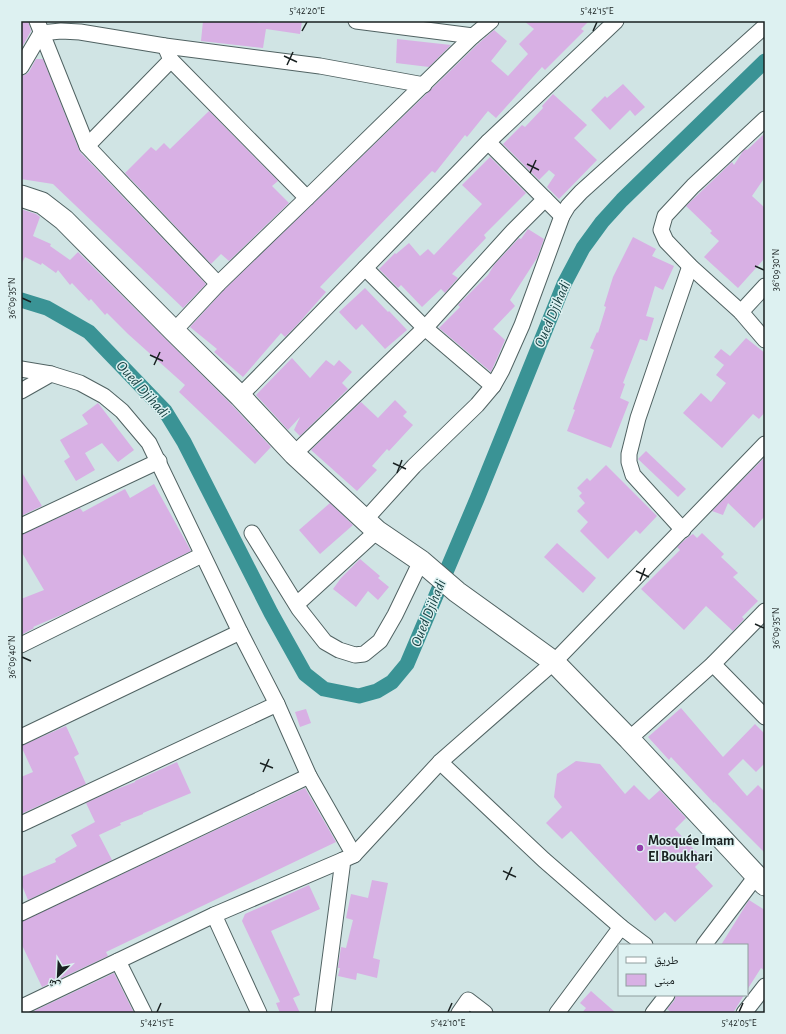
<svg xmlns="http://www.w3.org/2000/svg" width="786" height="1034" font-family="'Alegreya Sans','Noto Naskh Arabic',sans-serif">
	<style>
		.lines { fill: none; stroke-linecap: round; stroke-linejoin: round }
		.canal { stroke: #3a9395; stroke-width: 15 }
		.building { fill: #d8b0e4 }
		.street-casing { stroke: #506262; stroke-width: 17 }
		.secondary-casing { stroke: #506262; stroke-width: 23 }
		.street { stroke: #fff; stroke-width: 15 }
		.secondary { stroke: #fff; stroke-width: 21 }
		.ticks { fill: none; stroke: #192121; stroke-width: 1.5 }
		.poi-dot { fill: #943eac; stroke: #ddf1f1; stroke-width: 1.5 }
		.labels { text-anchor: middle; stroke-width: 3; stroke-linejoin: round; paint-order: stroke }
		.poi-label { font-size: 14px; font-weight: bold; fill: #192121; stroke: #ddf1f1; text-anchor: start }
		.water-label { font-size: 15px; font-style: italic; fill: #194243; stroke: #ddf1f1 }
		.neatline { fill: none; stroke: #192121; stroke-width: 1.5 }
		.ticks-label { font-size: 10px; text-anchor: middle; fill: #192121 }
	</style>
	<rect width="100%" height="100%" fill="#d0e4e4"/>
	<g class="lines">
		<path class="canal" d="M21,300L47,308L89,332L165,411L184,442L271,613L305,674L324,689L359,696L377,691L392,682L407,664L477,499L564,284L583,248L602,222L622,200L765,61"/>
	</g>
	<g class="building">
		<path d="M21,21H28L31,31L21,49Z"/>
		<path d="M203,21H252L260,23L261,21H302L300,34L266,29L263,48L201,41Z"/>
		<path d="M524,21H589L581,29L584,31L545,70L542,67L496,118L488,111L467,137L465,135L435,173L432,171L320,287L326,292L297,325L285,337L281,333L243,377L214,352L217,349L190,327L224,290L479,43L494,30L507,41L491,61L508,76L528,54L519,44L534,29Z"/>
		<path d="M397,39L451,45L429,67L396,63Z"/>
		<path d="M36,59H43L80,152L206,284L183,308L53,184L21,179V76L25,75L29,72Z"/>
		<path d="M623,84L645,107L635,116L630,110L610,130L591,110L605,96L607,98Z"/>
		<path d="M553,94L587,125L574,138L597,160L559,199L547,187L555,175L549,170L539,180L503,144L522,125L525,127L543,108L542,106Z"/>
		<path d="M209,111L278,181L272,186L289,203L229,261L221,254L211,264L125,173L151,147L156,151L164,143L170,149Z"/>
		<path d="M765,133V177L752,196L765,208V258L738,288L704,257L719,241L710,233L712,231L686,206L732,162L734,165L743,151L746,149L747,150Z"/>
		<path d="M490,157L526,193L484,235L486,238L452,274L458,278L445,293L441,289L422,307L401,285L398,288L379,269L395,253L396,254L409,243L420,256L428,249L434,255L482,204L462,185Z"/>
		<path d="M21,209L36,214L40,217L33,236L51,244L50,246L70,260L78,252L231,404L271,447L255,464L179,392L185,385L128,334L107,313L105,315L91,299L89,301L72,283L70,285L58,270L56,273L42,263L41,265L25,257L21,265Z"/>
		<path d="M528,229L544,239L537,258L510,300L515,306L493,329L505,340L491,372L439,328L460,307L458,305L488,275L494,265L519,238L521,239Z"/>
		<path d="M633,237L656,249L652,256L674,266L663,290L655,286L646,316L654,318L647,341L640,339L623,383L625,384L620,398L629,402L611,448L567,431L575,410L573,409L594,350L590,348L597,332L598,333L606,307L604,306L613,277Z"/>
		<path d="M365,288L388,312L389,311L407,330L385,349L362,324L356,330L339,312Z"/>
		<path d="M746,338L765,353V412L759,419L753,414L722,448L683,413L701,393L711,402L726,383L716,375L724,365L714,357L721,349L730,356Z"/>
		<path d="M292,358L310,378L326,360L334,366L339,360L352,372L342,383L348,389L300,436L294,430L300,417L288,430L256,395Z"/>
		<path d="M395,400L407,412L403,416L413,425L389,451L387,449L372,466L377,470L357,491L311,450L361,402L378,418Z"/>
		<path d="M98,403L134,450L118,462L102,443L85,453L95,470L76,481L64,461L70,457L60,440L88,424L82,415Z"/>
		<path d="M646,451L686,489L678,497L638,459Z"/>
		<path d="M765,457V516L754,528L728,503L723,515L712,511Z"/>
		<path d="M606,465L657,516L640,534L636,530L608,559L580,531L588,522L577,511L585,503L579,496L582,493L577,488L587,478L590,481Z"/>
		<path d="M21,471L42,506L21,516Z"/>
		<path d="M154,484L191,551L68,612L33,627L34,628L21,635V599L44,590L21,551V535L80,508L83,512L125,489L130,498Z"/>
		<path d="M330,503L353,525L320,554L299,530Z"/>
		<path d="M702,533L724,554L721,557L738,573L733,577L758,601L742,617L744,619L733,631L706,606L684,630L641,589L680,550L677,547L687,538L693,534L697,538Z"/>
		<path d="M557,543L596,578L583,593L544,557Z"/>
		<path d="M360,559L380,576L378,578L389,587L378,600L368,591L356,607L333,589L341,578Z"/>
		<path d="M681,708L723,757L755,724L765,734V763L756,772L743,759L728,774L747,796L758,785L765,792V853L714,802V803L671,757L669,760L648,737Z"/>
		<path d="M306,709L311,723L300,727L295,712Z"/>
		<path d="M66,726L79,754L74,757L86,784L21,814V777L33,772L21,746Z"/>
		<path d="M576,761L600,764L625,794L634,785L649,800L660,790L686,818L675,829L703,859L695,867L713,886L675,922L665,912L655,921L571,831L562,839L546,823L562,807L554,797L557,774Z"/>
		<path d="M177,762L191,793L143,813V814L120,823L121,825L99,835L112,860L28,900L21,883V877L56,862L55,859L77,846L71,835L95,822L86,803L112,791L135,782V781Z"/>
		<path d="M305,788L336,842L106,952L108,956L38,989L42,987L21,943V922Z"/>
		<path d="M372,880L388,883L373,958L380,960L377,978L357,973L356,980L338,976L340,968H338L341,947L346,948L353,920L346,918L351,894L368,898Z"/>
		<path d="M309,885L320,909L271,931L300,995L293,998L300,1013H280L276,1003L280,1002L242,921L245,914Z"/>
		<path d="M749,900L765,910V971L761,968L747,990V945H721Z"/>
		<path d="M114,973L134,1013H34V1011Z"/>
		<path d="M591,991L616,1013H582L586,1008L580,1003Z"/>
		<path d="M676,995H744L733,1013H672L667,1009L674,1001Z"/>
	</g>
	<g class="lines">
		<g class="street-casing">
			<g id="street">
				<path d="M37,21L87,146L218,284"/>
				<path d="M356,21L473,36"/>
				<path d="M165,46L171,60L307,198"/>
				<path d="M21,67L41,33L61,31L80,32L165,46L320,66L424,85"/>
				<path d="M765,119L693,186L665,216L661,230L666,241L690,266L741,312L765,340"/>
				<path d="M488,142L562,216"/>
				<path d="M87,146L171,60"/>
				<path d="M365,268L425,328L493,386"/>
				<path d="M741,312L765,286"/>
				<path d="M174,331L218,284L307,198L473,36L491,21"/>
				<path d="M21,369L51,374L80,383L104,396L122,411L149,443L240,632L277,704"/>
				<path d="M21,391L51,374"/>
				<path d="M240,396L488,142L616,21"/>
				<path d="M294,454L425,328L513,231L545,199"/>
				<path d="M365,520L414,466L477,405L493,386L502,370L522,325L562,216L568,206L581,192L765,26"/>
				<path d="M21,526L159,461"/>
				<path d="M683,530L633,475L629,462V454L638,418L690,266"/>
				<path d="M252,533L299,609L325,642L339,650L355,655L364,654L380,641L395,615L421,561"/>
				<path d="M297,604L377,531"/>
				<path d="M21,645L202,555"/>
				<path d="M713,664L765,717"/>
				<path d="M21,737L240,632"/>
				<path d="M629,739L713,664L765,611"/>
				<path d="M440,762L544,860L621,927"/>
				<path d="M21,824L277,704L309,776L354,855"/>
				<path d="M21,913L309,776"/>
				<path d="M214,915L259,1013"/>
				<path d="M704,945L757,875"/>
				<path d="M118,961L144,1013"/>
				<path d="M26,1005L214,915L343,860"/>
				<path d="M323,1013L343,860L354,855L440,762L554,662L765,444"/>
				<path d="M459,1013L468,1000L485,1013"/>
				<path d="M557,1013L621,927L645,945"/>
				<path d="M653,1013L667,995"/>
				<path d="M744,1013L765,986"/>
			</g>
		</g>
		<g class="secondary-casing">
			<path id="secondary" d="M21,196L42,203L64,220L174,331L240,396L294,454L377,531L421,561L457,592L554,662L629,739L765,885"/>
		</g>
		<use href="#street" class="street"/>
		<use href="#secondary" class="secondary"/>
	</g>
	<path class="ticks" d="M302,31L307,22M593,31L597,22M284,56L297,62M287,65L293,52M527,164L539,170M530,173L536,160M755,266L764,270M22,298L31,302M150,355L163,361M154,365L160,352M393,463L406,469M397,473L402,460M636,571L649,577M640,581L645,568M755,624L764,628M22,657L31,661M260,763L273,768M263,772L269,759M503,871L516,877M506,880L512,867M157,1012L161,1003M448,1012L452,1003M739,1012L743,1003"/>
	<circle class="poi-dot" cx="640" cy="848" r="4"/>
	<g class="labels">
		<g class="poi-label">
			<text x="648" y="845">Mosquée Imam<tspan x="648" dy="16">El Boukhari</tspan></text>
		</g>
		<g class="water-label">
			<text transform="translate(552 314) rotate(-67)" y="5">Oued Djihadi</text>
			<text transform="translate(143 389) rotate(48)" y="5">Oued Djihadi</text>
			<text transform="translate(428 613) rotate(-68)" y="5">Oued Djihadi</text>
		</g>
	</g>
	<rect width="786" height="1034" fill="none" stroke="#ddf1f1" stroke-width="44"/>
	<rect x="618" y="944" width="130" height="52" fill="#ddf1f1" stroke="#8f9e9e"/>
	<rect x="626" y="957" width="20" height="6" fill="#ffffff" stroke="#8f9e9e"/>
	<text x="654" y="964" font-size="12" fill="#192121">طريق</text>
	<rect x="626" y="974" width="20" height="12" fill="#d8b0e4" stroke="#8f9e9e"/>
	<text x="654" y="984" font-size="12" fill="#192121">مبنى</text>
	<g transform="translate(58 976) rotate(204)" stroke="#ddf1f1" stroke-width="3" paint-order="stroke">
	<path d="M0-3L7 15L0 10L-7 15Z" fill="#192121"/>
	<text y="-6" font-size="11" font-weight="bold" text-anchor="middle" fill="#192121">ش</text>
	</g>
	<rect x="22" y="22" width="742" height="990" class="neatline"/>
	<g class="ticks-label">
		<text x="307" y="14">5°42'20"E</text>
		<text x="597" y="14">5°42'15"E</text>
		<text transform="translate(775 270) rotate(-90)" y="4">36°09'30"N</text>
		<text transform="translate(11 298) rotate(-90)" y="4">36°09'35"N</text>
		<text transform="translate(775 628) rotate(-90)" y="4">36°09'35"N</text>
		<text transform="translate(11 657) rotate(-90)" y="4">36°09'40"N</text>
		<text x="157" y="1026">5°42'15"E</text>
		<text x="448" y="1026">5°42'10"E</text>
		<text x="739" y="1026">5°42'05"E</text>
	</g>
</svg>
